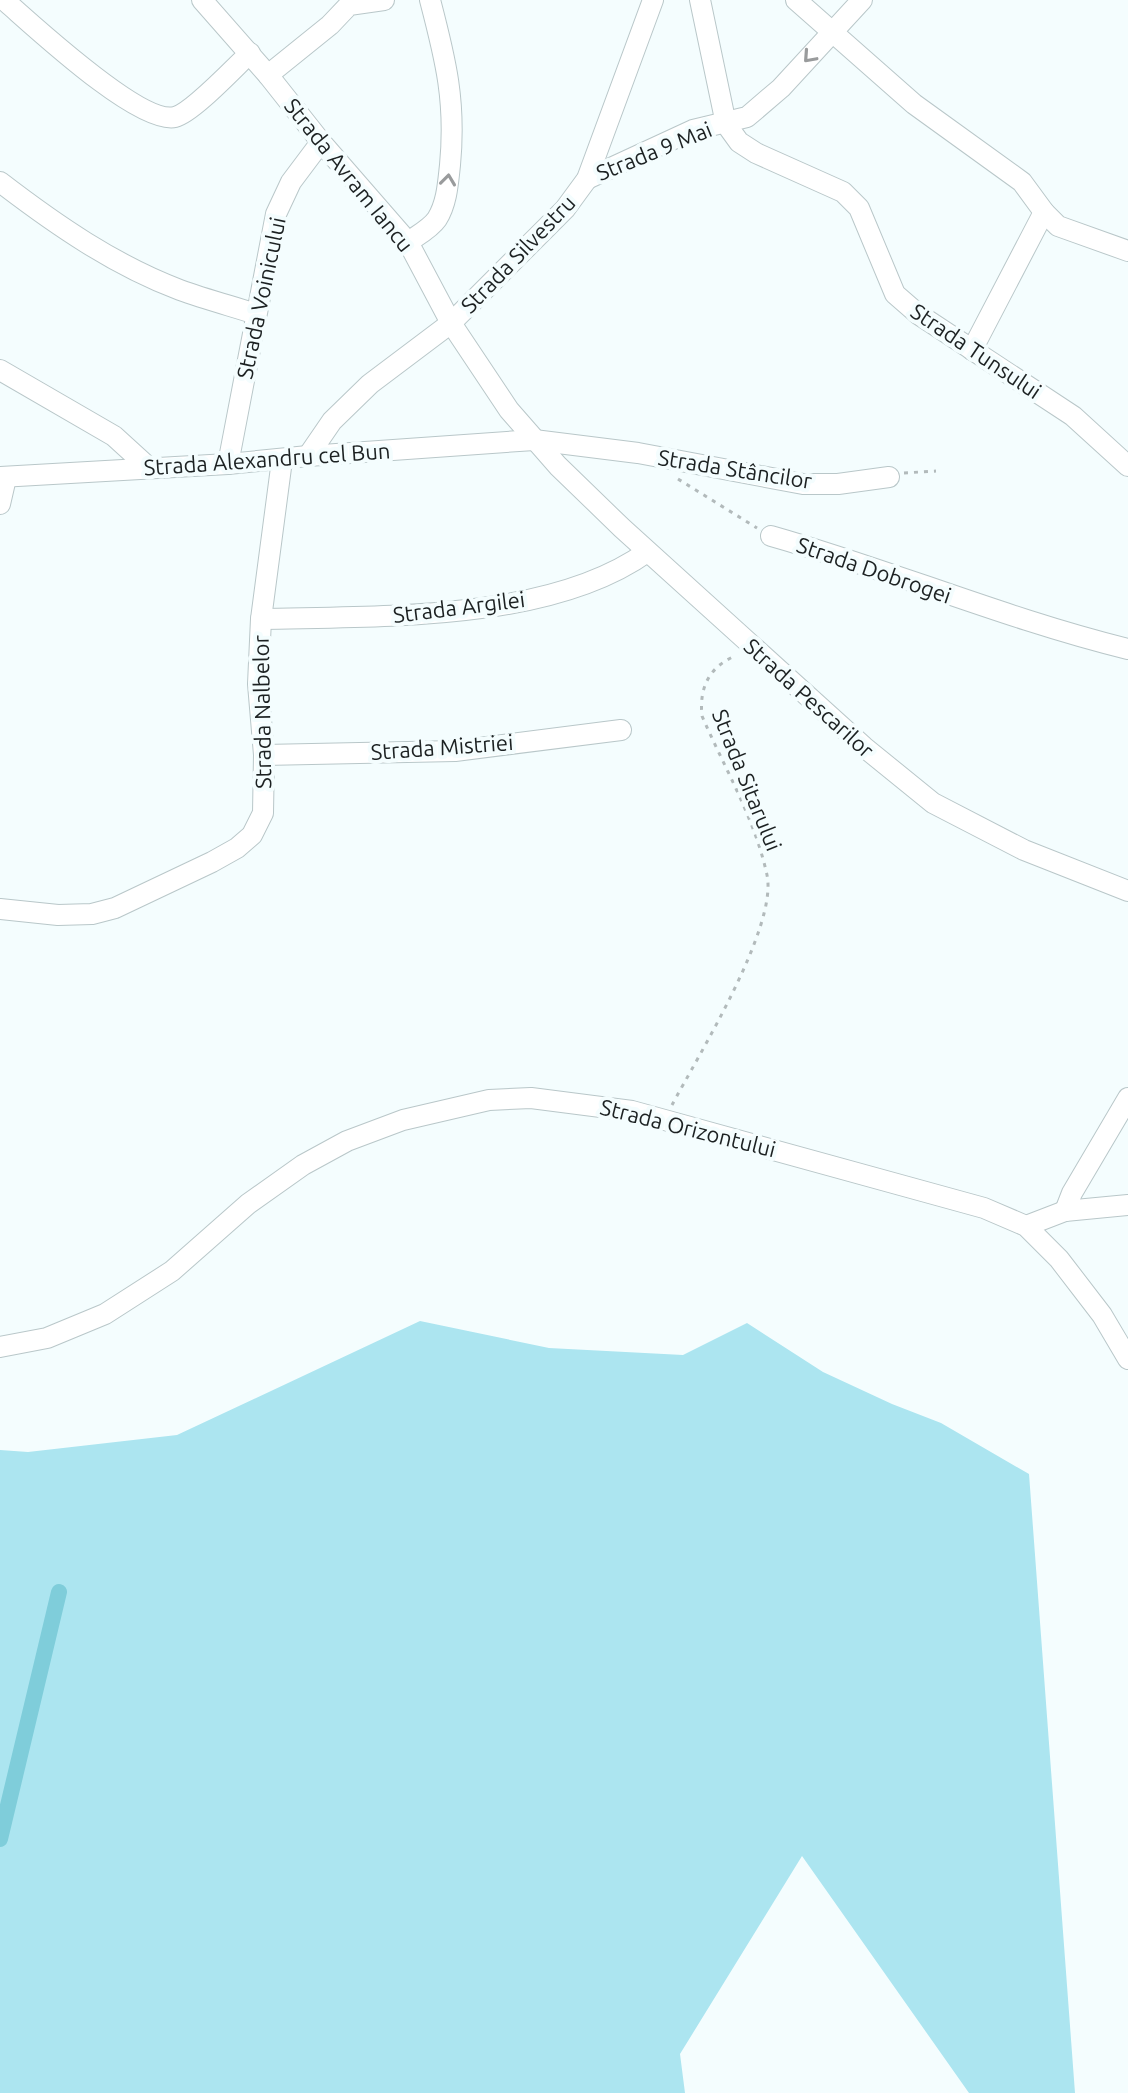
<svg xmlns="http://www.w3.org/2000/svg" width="1128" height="2093" font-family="Ubuntu,sans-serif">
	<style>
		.green { fill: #ace5f0 }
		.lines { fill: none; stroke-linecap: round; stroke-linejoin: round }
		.canal { stroke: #7fcdda; stroke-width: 16 }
		.minor-casing { stroke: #b9c7c9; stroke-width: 22 }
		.path { stroke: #b2babb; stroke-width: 3; stroke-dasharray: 4 6; stroke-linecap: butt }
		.minor { stroke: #fff; stroke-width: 20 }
		.oneway { stroke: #999b9c }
		.labels { text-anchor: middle; stroke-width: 8; stroke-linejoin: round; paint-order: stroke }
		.street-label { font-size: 22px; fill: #1c2122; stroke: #f4fdfe }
	</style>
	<rect width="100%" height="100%" fill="#f4fdfe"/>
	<path class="green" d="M420,1321L549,1348L683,1355L747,1323L823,1372L892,1404L941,1423L1029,1474L1075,2093H969L802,1856L680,2054L685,2093H0V1450L28,1452L177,1435Z"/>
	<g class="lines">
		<path class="canal" d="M0,1839L59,1592"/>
		<g class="minor-casing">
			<g id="minor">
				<path d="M4,0C33,25 139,125 175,117C192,113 235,67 250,53"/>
				<path d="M202,0L268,75L321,142L408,242L451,323L509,410L558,466L622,528L864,747L933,803L1024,850L1128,891"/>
				<path d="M700,0L726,124L739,142L756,153L843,192L859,208L895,294L918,314L1073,416L1128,466"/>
				<path d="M796,0L914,104L1022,182L1044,212L1058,226L1128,251"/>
				<path d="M268,75L330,25L349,5L384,0"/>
				<path d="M587,179L693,130L747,117L781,88L862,0"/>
				<path d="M0,182C56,225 114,265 180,290C205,299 231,306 256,314"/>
				<path d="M408,242C418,235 430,229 437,219C447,203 448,183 450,165C456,102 446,61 430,0"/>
				<path d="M972,350L1044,212"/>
				<path d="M0,370L114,436L148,467"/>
				<path d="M308,456L332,421L370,384L451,323L565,209L587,179L653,0"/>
				<path d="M228,464L276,214L291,182L321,142"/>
				<path d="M0,477L228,464L308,456L534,440L638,453L803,484H838L889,477"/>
				<path d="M0,504L6,478"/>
				<path d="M771,536C891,570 1006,619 1128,649"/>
				<path d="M261,619C378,616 549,622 647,552"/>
				<path d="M264,755L455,751L621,730"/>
				<path d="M0,909L58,915L92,914L115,908L212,862L237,848L252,835L263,813L264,755L258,684L261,619L282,460"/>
				<path d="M1065,1211L1072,1193L1128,1098"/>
				<path d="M1026,1226L1065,1211L1128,1205"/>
				<path d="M0,1347L47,1338L105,1314L172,1271L248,1204L303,1165L347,1141L403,1120L489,1100L531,1098L632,1111L984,1208L1026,1226L1059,1259L1102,1315L1128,1359"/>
			</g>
		</g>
		<g class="path">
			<path d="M904,473L936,471"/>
			<path d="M678,479L757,528"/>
			<path d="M672,1105C698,1056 778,927 767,875C755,819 724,767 702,716C699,688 709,667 735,656"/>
		</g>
		<use href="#minor" class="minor"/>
	</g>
	<defs><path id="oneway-chevron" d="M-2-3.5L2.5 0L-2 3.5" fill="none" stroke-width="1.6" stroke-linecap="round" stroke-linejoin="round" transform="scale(2)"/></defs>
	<g class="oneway">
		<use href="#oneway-chevron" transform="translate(809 57) rotate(132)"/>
		<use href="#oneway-chevron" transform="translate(448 180) rotate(-83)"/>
	</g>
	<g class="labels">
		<g class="street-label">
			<text transform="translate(654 151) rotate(-22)" y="8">Strada 9 Mai</text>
			<text transform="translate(349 175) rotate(51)" y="8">Strada Avram Iancu</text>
			<text transform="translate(518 254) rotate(-46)" y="8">Strada Silvestru</text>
			<text transform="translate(261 298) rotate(-78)" y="8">Strada Voinicului</text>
			<text transform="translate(976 351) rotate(34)" y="8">Strada Tunsului</text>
			<text transform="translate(267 459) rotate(-4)" y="8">Strada Alexandru cel Bun</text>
			<text transform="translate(735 469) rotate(9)" y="8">Strada Stâncilor</text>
			<text transform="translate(874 570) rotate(19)" y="8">Strada Dobrogei</text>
			<text transform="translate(459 607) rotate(-7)" y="8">Strada Argilei</text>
			<text transform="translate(809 698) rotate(42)" y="8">Strada Pescarilor</text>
			<text transform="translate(262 712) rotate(-91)" y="8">Strada Nalbelor</text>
			<text transform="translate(442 747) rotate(-4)" y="8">Strada Mistriei</text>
			<text transform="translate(747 780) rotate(68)" y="8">Strada Sitarului</text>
			<text transform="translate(688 1128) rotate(14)" y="8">Strada Orizontului</text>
		</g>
	</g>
</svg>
